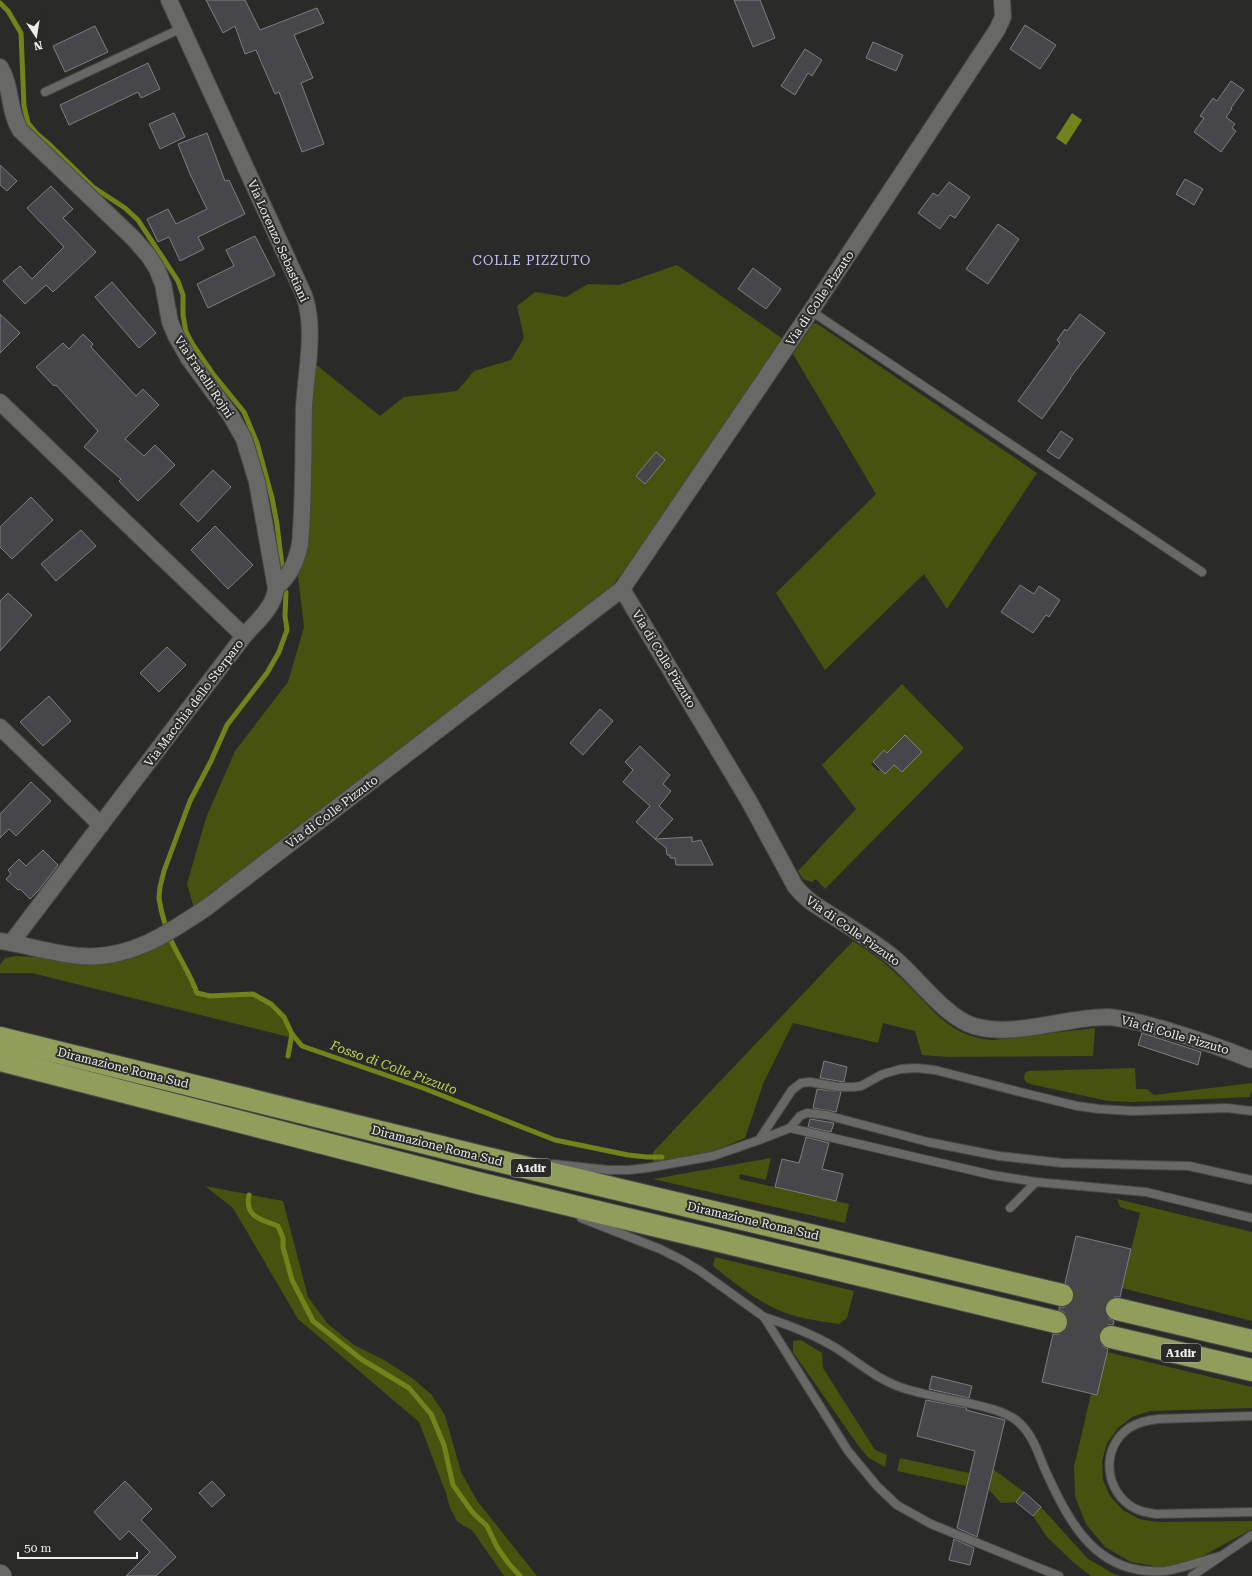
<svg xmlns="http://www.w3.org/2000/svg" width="1252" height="1576" font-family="'Roboto Serif',serif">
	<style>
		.green { fill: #46520e; fill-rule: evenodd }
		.water { fill: #71831b }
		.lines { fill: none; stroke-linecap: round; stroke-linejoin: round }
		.stream { stroke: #71831b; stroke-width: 5 }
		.building { fill: #47474b; stroke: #7e7e82 }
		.motorway-tunnel { stroke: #474846; stroke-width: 22; stroke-dasharray: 22 11; stroke-linecap: butt }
		.service-casing { stroke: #484846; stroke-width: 10 }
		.minor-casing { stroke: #484846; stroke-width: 18 }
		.tertiary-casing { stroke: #484846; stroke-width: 22 }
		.motorway-casing { stroke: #484846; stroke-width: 24 }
		.service { stroke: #686966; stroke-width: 8 }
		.minor { stroke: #686966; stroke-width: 16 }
		.tertiary { stroke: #686966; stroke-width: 21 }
		.motorway { stroke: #909e5c; stroke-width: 22 }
		.labels { text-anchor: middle; stroke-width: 4; stroke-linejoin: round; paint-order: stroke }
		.shield { fill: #2a2b28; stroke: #b3b4b2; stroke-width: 1 }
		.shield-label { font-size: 11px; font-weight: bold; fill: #eeefed }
		.street-label { font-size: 12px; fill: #eeefed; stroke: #2a2b28 }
		.neighbourhood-label { font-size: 13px; letter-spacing: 1px; fill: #c2c3fc; stroke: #2a2b28 }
		.water-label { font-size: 13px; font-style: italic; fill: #bed757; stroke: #2a2b28 }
	</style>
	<rect width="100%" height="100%" fill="#2a2b28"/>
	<g class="green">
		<path d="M677,265L783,339L630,563L608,591L194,908L187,884L206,818L235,751L288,682L304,627L298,576L305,552L314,363L380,416L404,397L457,391L474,371L511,360L524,338L517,306L535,292L566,297L588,284L619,285Z"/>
		<path d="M816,323L1037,473L947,609L924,574L825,670L776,593L876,494L793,354L813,324Z"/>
		<path d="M902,684L964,748L825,889L816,879L812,882L803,879L798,871L856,809L822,765ZM904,735L922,752L902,772L894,765L885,774L880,769L878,771L871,764L884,750L887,753Z"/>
		<path d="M170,938C179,957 190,974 197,993L210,996L253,994L271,1004L284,1017L292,1034L297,1039L32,973H0V965L5,958L16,956L115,961L141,955Z"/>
		<path d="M853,941C872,953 888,965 904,981C933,1009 949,1037 993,1040L1095,1028L1093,1056L948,1057L922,1055L915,1031L883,1023L878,1043L793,1023L763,1084L745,1138L709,1153L653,1163V1152Z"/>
		<path d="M1135,1068L1136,1089H1147L1154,1095L1252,1083V1091L1250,1097L1133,1102L1108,1101L1030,1084L1026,1082L1024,1078L1025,1073L1029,1071Z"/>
		<path d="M771,1158L766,1180L740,1174L739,1179L849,1204L845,1223L653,1179Z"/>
		<path d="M205,1186L283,1201L308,1297L328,1324L354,1345L384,1360L412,1378L431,1394L445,1415L461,1472L478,1502L537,1576H504L472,1530L464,1526L457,1521L450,1508L446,1493L419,1422L298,1319L233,1208Z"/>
		<path d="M1117,1199L1252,1232V1321L1122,1288L1140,1213L1120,1207Z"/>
		<path d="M715,1257L854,1291L847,1318L839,1324C819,1321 794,1318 776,1309C753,1298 733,1282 713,1266Z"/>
		<path d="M801,1340L822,1353L823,1368L875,1450L887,1455L885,1467L869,1458L860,1448L793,1352V1341Z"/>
		<path d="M1107,1352L1252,1387V1408L1150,1411L1132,1417L1118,1428L1107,1443L1102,1461L1103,1480L1110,1496L1123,1510L1139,1519L1157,1522L1252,1521V1529L1190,1563L1160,1567L1131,1562L1105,1547L1086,1524L1075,1496L1074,1467L1091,1394L1097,1395Z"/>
		<path d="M900,1458L969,1473L967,1486L897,1471Z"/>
		<path d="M993,1469L1024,1492L1016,1502L1001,1503L988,1489Z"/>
		<path d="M1041,1507L1088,1559L1114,1574L1120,1576H1091L1073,1562L1047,1537L1033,1516Z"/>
	</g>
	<path class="water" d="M1072,113L1082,120L1066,145L1056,138Z"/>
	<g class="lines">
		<g class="stream">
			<path d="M0,3L8,11L21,33L24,106L28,123L37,134L51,146L93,187L125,208L138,220L178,281L183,295V315L186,332L193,345L213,374L244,412L257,443L272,498L277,524L283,575"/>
			<path d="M166,928L161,909L159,898L160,887L164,871L190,801L211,761L227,725L267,673L279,652L287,630L285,616L286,592"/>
			<path d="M170,938C178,957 190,973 197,993L210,996L253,994L271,1004L284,1017L292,1034L302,1046L423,1088L555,1140L628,1155L647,1157H662"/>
			<path d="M288,1056L292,1034"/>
			<path d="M249,1195C244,1217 262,1220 278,1226L283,1238V1247L292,1280L313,1321L361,1359L409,1388L431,1414L444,1445L453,1485L473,1513L487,1526L497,1547L509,1564L520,1576"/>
		</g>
	</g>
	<g class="building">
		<path d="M206,0H245L260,30L317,8L324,23L294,35L313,78L301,83L324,144L302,152L279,92L275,94L256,50L245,54L235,26L223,33Z"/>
		<path d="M734,0H760L775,38L753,47Z"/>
		<path d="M1025,25L1056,45L1040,69L1010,49Z"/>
		<path d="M95,26L108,52L65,72L53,46Z"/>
		<path d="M873,42L903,55L896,71L866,58Z"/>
		<path d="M805,49L822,60L812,76L808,73L795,95L781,86Z"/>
		<path d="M148,63L160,89L141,98L138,92L69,125L60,105Z"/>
		<path d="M1231,81L1244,90L1231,108L1232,109L1226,117L1235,124L1232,128L1236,131L1221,152L1194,132L1204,118L1200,116L1213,98L1217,101Z"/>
		<path d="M174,113L185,137L160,149L149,124Z"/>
		<path d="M207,133L225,181L229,180L245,214L198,237L204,249L180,261L169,237L158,242L147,219L168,209L176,224L207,209L190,174L178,144Z"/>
		<path d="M0,165L17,181L7,191L0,185Z"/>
		<path d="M1185,179L1203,189L1194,205L1176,194Z"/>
		<path d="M949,182L970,197L955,218L950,215L940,229L918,213L933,193L938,196Z"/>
		<path d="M51,186L73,209L63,218L96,252L53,292L46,285L25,304L3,281L20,266L32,279L64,247L27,208Z"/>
		<path d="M998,224L1019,239L988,284L966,269Z"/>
		<path d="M255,236L275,275L208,308L197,284L234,266L226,250Z"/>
		<path d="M753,268L781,289L766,309L738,289Z"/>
		<path d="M112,282L156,333L139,348L95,297Z"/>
		<path d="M0,314L20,333L0,353Z"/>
		<path d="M1080,314L1105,333L1070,378H1071L1042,419L1018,401L1060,343L1057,340L1065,329L1067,331Z"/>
		<path d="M83,334L93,344L91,347L136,396L143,389L159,405L125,439L144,456L155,445L175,465L138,501L119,481L121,479L84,447L98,431L56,385L54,386L36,367L63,343L69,349Z"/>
		<path d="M1061,431L1073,439L1059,459L1047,451Z"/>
		<path d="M656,452L665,460L645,484L636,476Z"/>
		<path d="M213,470L231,487L198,522L180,504Z"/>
		<path d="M31,497L53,520L12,559L0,547V527Z"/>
		<path d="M215,526L253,565L228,589L191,550Z"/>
		<path d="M81,530L96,546L56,581L41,564Z"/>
		<path d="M1020,585L1034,594L1039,586L1060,600L1049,617L1046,615L1033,633L1001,612Z"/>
		<path d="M8,593L32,615L0,651V601Z"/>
		<path d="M167,647L186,665L159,692L140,673Z"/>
		<path d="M49,696L71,721L43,746L20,722Z"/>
		<path d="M600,709L613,721L583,755L570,743Z"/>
		<path d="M905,735L922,752L902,772L894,765L885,774L873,762L884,750L887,753Z"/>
		<path d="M640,746L670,775L663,784L671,791L659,806L673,819L655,839L636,822L650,806L623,782L633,770L625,762Z"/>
		<path d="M31,782L51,801L16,836L9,829L0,838V814Z"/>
		<path d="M692,837V842L701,840L713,865H676L675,858H670V855H667L666,848L655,839Z"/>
		<path d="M43,850L58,865L39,890L30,899L20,889L18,890L6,879L11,874L8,870L19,859L26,866Z"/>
		<path d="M1142,1033L1201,1052L1198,1065L1138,1045Z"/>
		<path d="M824,1061L847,1067L844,1082L820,1078Z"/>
		<path d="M817,1089L841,1092L836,1112L813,1108Z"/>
		<path d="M810,1119L834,1123L831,1132L808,1127Z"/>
		<path d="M806,1137L829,1143L822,1169L843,1174L836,1201L775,1187L782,1159L799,1163Z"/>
		<path d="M1076,1236L1131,1249L1120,1297H1114L1108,1300L1105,1307V1312L1108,1318L1114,1321L1113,1325H1108L1102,1328L1099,1335V1341L1102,1346L1108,1349L1097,1395L1042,1382L1053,1334H1059L1065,1331L1068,1325V1319L1065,1313L1059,1310V1307H1065L1071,1304L1074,1298V1291L1070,1286L1065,1283Z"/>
		<path d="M932,1376L972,1386L969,1398L929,1389Z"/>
		<path d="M926,1400L967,1408L966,1410L1005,1420L977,1537L957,1528L975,1451L917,1436Z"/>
		<path d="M125,1481L152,1509L141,1520L176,1557L156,1576H126L150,1552L129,1531L120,1540L94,1512Z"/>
		<path d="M212,1481L225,1495L212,1507L199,1493Z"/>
		<path d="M1024,1492L1041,1507L1033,1516L1016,1502Z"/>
		<path d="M954,1539L974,1548L970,1565L949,1560Z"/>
	</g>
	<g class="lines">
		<g class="motorway-tunnel">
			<path d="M1062,1295L1117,1309"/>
			<path d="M1056,1322L1111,1337"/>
		</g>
		<g class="service-casing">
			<g id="service">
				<path d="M45,92L182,28"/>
				<path d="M811,311L1202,572"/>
				<path d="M790,1128L992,1175L1036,1182L1146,1192L1252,1218"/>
				<path d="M759,1140L790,1128L800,1116L807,1113L826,1115L928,1142L999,1156L1062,1163L1189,1166L1252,1180"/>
				<path d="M554,1164L608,1170H628L647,1168L713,1156L759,1140L792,1090L801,1083L810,1082L838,1087H854L861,1086L883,1074L901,1069L916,1068L935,1070L1020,1092L1077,1106L1099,1109L1133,1111L1227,1108L1252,1111"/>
				<path d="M1010,1208L1036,1182"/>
				<path d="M581,1218L660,1249L682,1260L700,1271L764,1317L848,1451L877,1486L897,1505L931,1524L1059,1576"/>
				<path d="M764,1317C789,1325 813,1334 836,1348C859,1363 879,1381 906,1389C926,1395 947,1399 968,1403C984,1407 1002,1410 1016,1420C1034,1434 1038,1455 1047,1474C1071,1526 1098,1576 1165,1571C1184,1568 1202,1561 1220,1556"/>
				<path d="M1252,1416L1158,1419C1148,1420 1138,1422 1129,1428C1100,1448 1104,1493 1136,1509C1142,1512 1149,1513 1156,1514L1252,1512"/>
				<path d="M1192,1576L1252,1535"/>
			</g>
		</g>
		<g class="minor-casing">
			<g id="minor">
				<path d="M169,0L304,295C316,329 306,371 304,407C303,452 304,498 300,544C296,563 290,575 276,588"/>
				<path d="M0,67C12,86 8,110 20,130L133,238L148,255L157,269L163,284L170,322L176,336L189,359L231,416L244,439L257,482L276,588C274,608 256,622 244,636"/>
				<path d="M0,402L244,636L11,943"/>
				<path d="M622,589L749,801L795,886L801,893L811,902C838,920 868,937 894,958C917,977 946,1018 974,1026C1014,1038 1066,1017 1107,1017C1126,1018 1145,1024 1163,1029C1193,1038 1223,1048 1252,1060"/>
				<path d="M0,727L101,825"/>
				<path d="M0,941C27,945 54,954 81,956C129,960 169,933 206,908L622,589L811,311L997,30L1003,17L1002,0"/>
			</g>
		</g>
		<g class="tertiary-casing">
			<path id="tertiary" d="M0,1575L1,1576"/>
		</g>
		<g class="motorway-casing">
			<g id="motorway">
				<path d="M0,1038L482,1157L1062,1295"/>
				<path d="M0,1060L482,1184L1056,1322"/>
				<path d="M1117,1309L1252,1341"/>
				<path d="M1111,1337L1252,1370"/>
			</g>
		</g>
		<use href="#service" class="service"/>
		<use href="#minor" class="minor"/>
		<use href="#tertiary" class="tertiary"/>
		<use href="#motorway" class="motorway"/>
	</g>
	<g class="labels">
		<g class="shield">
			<rect x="511" y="1159" width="40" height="18" rx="3"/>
			<rect x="1161" y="1344" width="40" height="18" rx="3"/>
		</g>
		<g class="shield-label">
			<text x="531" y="1172">A1dir</text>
			<text x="1181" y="1357">A1dir</text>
		</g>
		<g class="street-label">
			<text transform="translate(278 241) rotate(66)" y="4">Via Lorenzo Sebastiani</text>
			<text transform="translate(820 298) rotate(-56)" y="4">Via di Colle Pizzuto</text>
			<text transform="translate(204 377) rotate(56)" y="4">Via Fratelli Rojni</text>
			<text transform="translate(664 659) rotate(59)" y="4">Via di Colle Pizzuto</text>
			<text transform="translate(194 703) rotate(-53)" y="4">Via Macchia dello Sterparo</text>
			<text transform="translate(332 812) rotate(-37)" y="4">Via di Colle Pizzuto</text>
			<text transform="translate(853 931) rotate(35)" y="4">Via di Colle Pizzuto</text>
			<text transform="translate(1175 1035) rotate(16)" y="4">Via di Colle Pizzuto</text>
			<text transform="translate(123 1068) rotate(14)" y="4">Diramazione Roma Sud</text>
			<text transform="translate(437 1146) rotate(14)" y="4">Diramazione Roma Sud</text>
			<text transform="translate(753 1221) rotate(13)" y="4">Diramazione Roma Sud</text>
		</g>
		<g class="neighbourhood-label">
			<text x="532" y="265">COLLE PIZZUTO</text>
		</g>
		<g class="water-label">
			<text transform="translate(394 1067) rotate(20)" y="5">Fosso di Colle Pizzuto</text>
		</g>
	</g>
	<g transform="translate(36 36) rotate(168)" stroke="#2a2b28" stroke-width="3" paint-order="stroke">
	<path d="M0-3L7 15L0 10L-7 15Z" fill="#eeefed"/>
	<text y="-6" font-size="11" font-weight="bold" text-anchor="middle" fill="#eeefed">N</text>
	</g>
	<path d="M18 1552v6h119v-6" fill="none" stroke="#eeefed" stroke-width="2"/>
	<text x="24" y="1552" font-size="12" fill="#eeefed" stroke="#2a2b28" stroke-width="3" paint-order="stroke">50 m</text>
</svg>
